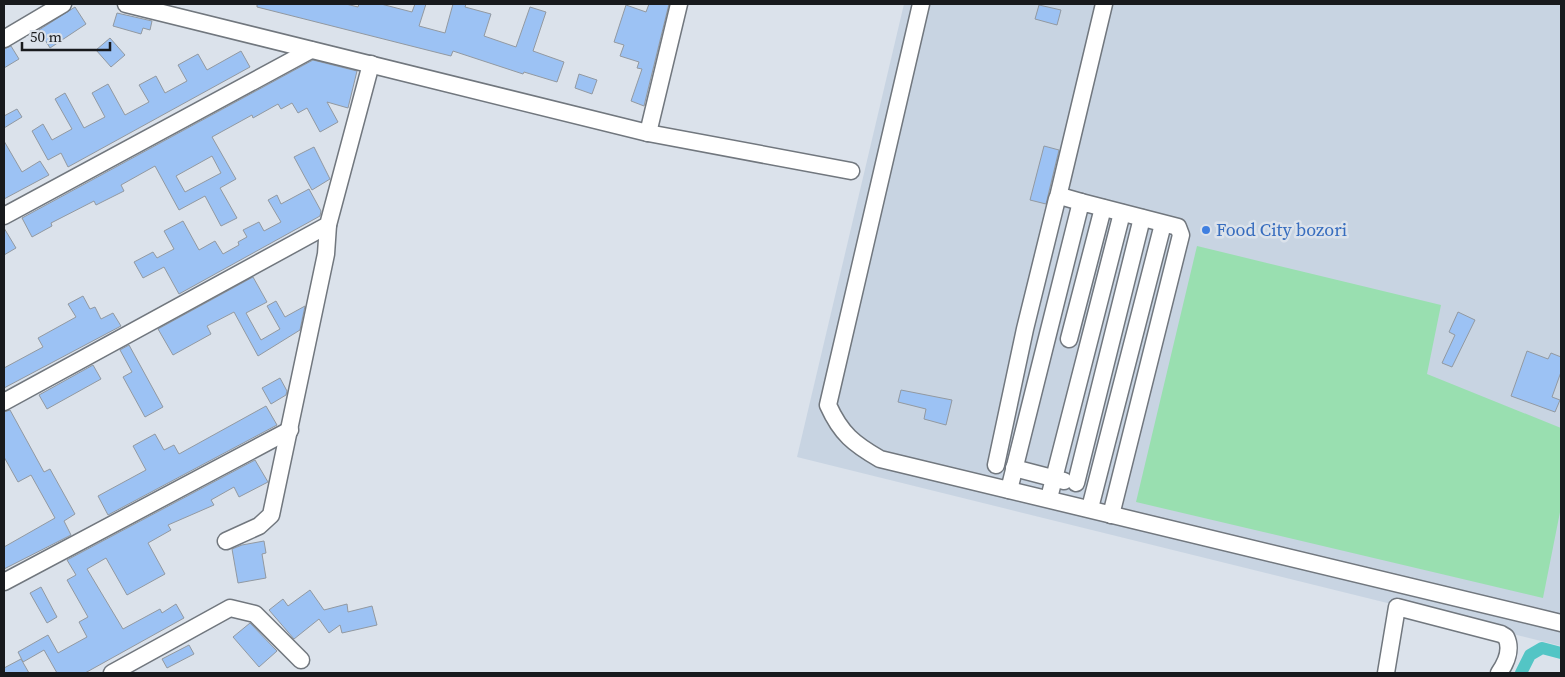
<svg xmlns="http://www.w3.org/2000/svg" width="1565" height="677" font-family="'Source Serif 4',serif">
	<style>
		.built { fill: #c8d4e2 }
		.green { fill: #99dfb0 }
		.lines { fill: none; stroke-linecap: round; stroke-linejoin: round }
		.canal { stroke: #53c5c5; stroke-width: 12 }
		.building { fill: #9cc2f4; stroke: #9299a1; fill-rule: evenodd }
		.minor-casing { stroke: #71777e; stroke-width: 19 }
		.minor { stroke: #fff; stroke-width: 16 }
		.shop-dot { fill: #3f7fe0; stroke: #dbe2eb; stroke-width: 2 }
		.labels { text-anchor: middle; stroke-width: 5; stroke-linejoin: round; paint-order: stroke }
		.shop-label { font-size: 18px; fill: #366cbe; stroke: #dbe2eb; text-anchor: start }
	</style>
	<rect width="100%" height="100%" fill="#dbe2eb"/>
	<path class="built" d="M904,4H1561V646L797,457Z"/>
	<path class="green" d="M1197,246L1441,305L1427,374L1561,428V507L1543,598L1136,502Z"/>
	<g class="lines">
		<path class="canal" d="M1521,673L1530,655L1542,648L1561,653"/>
	</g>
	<g class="building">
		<path d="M257,4H346L358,7L359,4H381L412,12L415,4H426L419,26L445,33L453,4H466L465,7L491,14L484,36L516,47L530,7L546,12L533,51L564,62L557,82L524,72L523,74L453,51L451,56L431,51L257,7Z"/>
		<path d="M649,4H669L644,106L631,101L642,69L637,68L639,62L620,56L624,45L614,42L626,5L646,12Z"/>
		<path d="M1039,5L1061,10L1057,25L1035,19Z"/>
		<path d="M75,7L86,24L50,48L39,30Z"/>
		<path d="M117,13L152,21L150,30L143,28L141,34L113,26Z"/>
		<path d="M110,38L125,55L111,67L96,50Z"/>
		<path d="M11,46L19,59L4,68V49Z"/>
		<path d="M241,51L250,67L68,167L61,153L48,160L32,131L43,124L52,140L72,129L55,99L65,93L84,128L105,117L92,93L108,84L125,115L149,102L139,85L156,76L165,93L187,81L178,65L198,54L207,70Z"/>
		<path d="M313,60L357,71L348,108L327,102L338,122L320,132L307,108L298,113L292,103L281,109L278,104L253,118L252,115L212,137L236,179L220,188L237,218L221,226L205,196L179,210L155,166L121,185L124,191L96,205L94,201L51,223L52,226L32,237L22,218ZM212,156L221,173L185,192L176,176Z"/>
		<path d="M579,74L597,80L592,94L575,88Z"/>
		<path d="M17,109L22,117L4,128V116Z"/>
		<path d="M4,141L22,172L40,161L49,175L4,199Z"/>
		<path d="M1044,146L1059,150L1046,204L1030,200Z"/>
		<path d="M314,147L330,179L312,190L294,157Z"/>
		<path d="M309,189L321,211L320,216L179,294L164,267L143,278L134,262L153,252L157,258L174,249L164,231L183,221L199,250L215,241L223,254L239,245L238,242L247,237L243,230L259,222L264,231L281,222L268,200L277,195L281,204Z"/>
		<path d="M4,228L16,248L4,255Z"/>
		<path d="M253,277L267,302L246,313L261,340L280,329L267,306L276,301L285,317L305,306L300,330L258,356L234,312L207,326L211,334L173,355L158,329Z"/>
		<path d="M83,296L90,309L95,307L101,319L113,313L121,326L4,388V368L43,347L38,338L76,317L68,304Z"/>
		<path d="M1458,312L1475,320L1452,367L1442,363L1455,335L1449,332Z"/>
		<path d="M129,345L163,407L145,417L123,377L132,372L120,350Z"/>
		<path d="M1527,351L1548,359L1551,353L1561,357V372L1552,397L1560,400L1555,412L1511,396Z"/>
		<path d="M93,365L101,379L47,409L39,395Z"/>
		<path d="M280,378L287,391L286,395L271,404L262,388Z"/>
		<path d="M901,390L952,400L946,425L924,419L926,409L898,402Z"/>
		<path d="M266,406L277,425L108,515L98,496L146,470L133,446L155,434L164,450L174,445L179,454Z"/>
		<path d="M10,410L44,472L50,469L75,514L64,521L71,535L4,569V547L55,518L31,475L18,482L4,457V412Z"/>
		<path d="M255,460L268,482L239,497L234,487L211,500L214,505L168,525L171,530L148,543L165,574L127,595L106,558L87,569L123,629L160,609L162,613L176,604L184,618L85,673H57L44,650L23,662L18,652L48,635L58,653L87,637L79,622L88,617L67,580L76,575L67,560Z"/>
		<path d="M264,541L266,553L262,554L266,578L238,583L232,549L242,545Z"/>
		<path d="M41,587L57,617L47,623L30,593Z"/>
		<path d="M310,590L324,610L347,604L348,612L372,606L377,625L342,633L340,625L329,633L319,619L294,639L269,610L283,599L288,606Z"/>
		<path d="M250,623L277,651L259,667L233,637Z"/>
		<path d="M189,645L194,654L167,668L162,659Z"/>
		<path d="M21,659L29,673H4V668Z"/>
	</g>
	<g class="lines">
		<g class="minor-casing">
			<g id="minor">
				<path d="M126,4L648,133L851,171"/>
				<path d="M921,4L828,405C841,434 854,444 880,459L1561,623"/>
				<path d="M4,39L63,4"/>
				<path d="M648,133L679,4"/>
				<path d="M1058,197L1104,4"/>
				<path d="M4,216L311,50"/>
				<path d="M1069,339L1103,208"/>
				<path d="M4,402L328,225L371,64"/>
				<path d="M996,465L1025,329L1057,199L1060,196L1081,202"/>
				<path d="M1014,468L1064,481"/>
				<path d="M1076,483L1142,218"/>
				<path d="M1009,490L1081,202L1178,227L1181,235L1111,515"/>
				<path d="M1049,498L1122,213"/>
				<path d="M1090,508L1163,224"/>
				<path d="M226,541L259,526L271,515L326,254L328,225"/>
				<path d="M4,582L290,430"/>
				<path d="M112,673L230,608L255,614L301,660"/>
				<path d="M1386,673L1397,607L1501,634L1506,637C1512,649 1506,663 1499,673"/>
			</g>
		</g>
		<use href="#minor" class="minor"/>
	</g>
	<circle class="shop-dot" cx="1206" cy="230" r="5"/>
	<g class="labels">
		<g class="shop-label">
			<text x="1216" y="236">Food City bozori</text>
		</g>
	</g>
	<rect width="1565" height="677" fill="none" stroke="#181a1d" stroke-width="10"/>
	<path d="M22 42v8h88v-8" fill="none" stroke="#181a1d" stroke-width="2.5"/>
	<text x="30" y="42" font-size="15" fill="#181a1d" stroke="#dbe2eb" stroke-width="4" paint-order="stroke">50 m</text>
</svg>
